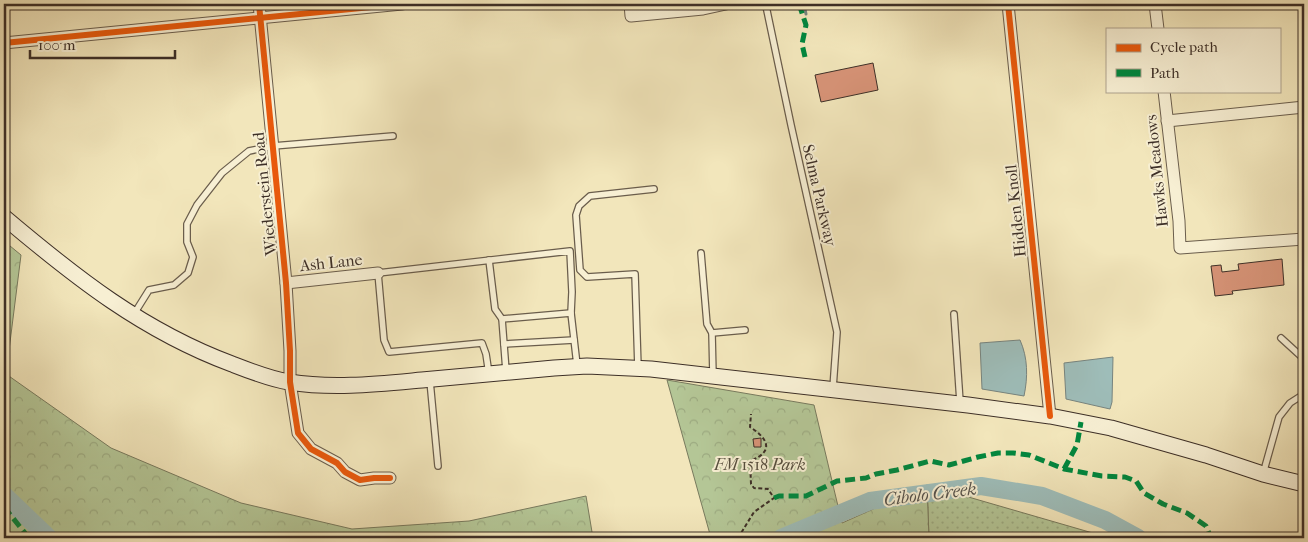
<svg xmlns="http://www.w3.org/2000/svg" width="1308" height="542" font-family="'IM FELL French Canon',serif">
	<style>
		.grass { fill: url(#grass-dots); stroke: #787a5e }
		.park { fill: url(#park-crowns); stroke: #787a5e }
		.water { fill: #9ebdb9; stroke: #77847f }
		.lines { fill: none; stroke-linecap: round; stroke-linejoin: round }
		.stream { stroke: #77847f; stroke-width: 3 }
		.river { stroke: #9ebdb9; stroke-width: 18 }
		.building { fill: #d79377; stroke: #3d2f27 }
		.lane-casing { stroke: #6a5d4c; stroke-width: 8 }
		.street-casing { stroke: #6a5d4c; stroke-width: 13 }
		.secondary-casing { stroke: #3d2f27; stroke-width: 17 }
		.path { stroke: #3d2f27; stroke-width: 2; stroke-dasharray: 4 2.5; stroke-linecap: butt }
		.lane { stroke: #f7efd3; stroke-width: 5.5 }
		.street { stroke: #f7efd3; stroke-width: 11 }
		.secondary { stroke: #f7efd3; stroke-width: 15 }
		.quiet { stroke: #00873e; stroke-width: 5; stroke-dasharray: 10 5; stroke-linecap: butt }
		.cycleway-casing { stroke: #f7efd3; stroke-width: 9 }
		.cycleway { stroke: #e8590c; stroke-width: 6 }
		.labels { text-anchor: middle; stroke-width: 4; stroke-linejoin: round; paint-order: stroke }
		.street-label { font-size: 16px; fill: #3d2f27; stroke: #f7efd3 }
		.park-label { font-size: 16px; font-style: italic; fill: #554d3d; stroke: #f7efd3 }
		.water-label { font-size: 18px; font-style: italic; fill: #55524c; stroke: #f7efd3 }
	</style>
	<defs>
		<pattern id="grass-dots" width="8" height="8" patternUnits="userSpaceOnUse" patternTransform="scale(1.25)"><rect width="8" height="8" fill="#b4c696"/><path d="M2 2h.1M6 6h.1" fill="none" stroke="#9caa81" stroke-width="1.8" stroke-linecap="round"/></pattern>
		<pattern id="park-crowns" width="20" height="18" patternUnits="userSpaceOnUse" patternTransform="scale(1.25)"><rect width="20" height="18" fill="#b4c696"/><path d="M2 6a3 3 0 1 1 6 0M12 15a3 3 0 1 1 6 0" fill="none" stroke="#9caa81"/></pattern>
	</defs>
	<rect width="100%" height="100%" fill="#f2e6bb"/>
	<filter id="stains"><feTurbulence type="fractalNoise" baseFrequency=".004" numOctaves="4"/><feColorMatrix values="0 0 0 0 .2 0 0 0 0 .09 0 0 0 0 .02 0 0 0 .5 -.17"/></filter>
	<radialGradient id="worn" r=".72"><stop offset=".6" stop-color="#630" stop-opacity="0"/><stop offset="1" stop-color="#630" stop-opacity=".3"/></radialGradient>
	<path class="grass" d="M927,485L1110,538H929Z"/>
	<g class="park">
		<path d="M4,241L21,255L6,374L111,448L241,503L352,529L469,521L586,496L593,538H4Z"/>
		<path d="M667,380L814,405L842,523L927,485L929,538H711Z"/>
	</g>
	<g class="water">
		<path d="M1020,340C1028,358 1028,377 1024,396L982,389L980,343Z"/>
		<path d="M1113,357L1112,402L1110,409L1066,399L1064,363Z"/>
	</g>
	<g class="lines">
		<path class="stream" d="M804,4L806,14"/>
		<g class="river">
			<path d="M4,495L49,538"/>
			<path d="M781,538L870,501L981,486L1042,496L1105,520L1138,538"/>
		</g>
	</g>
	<g class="building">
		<path d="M873,63L878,90L821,102L815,75Z"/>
		<path d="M1282,259L1284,285L1232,291L1233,294L1215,296L1211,266L1221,265L1222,272L1239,270L1238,264Z"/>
		<path d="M761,438V447H754L753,439Z"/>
	</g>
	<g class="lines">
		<g class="lane-casing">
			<g id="lane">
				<path d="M766,6L791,125L837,332L833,388"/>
				<path d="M701,253L707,324L712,333L713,376"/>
				<path d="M489,260L495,309L502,319"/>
				<path d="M134,314L149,290L174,285L188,273L193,257L187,242V224L197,205L222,173L249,151L273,146L393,136"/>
				<path d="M954,314L960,402"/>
				<path d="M712,333L745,330"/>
				<path d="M1281,338L1304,359"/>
				<path d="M504,344L574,340"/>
				<path d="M638,368L635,274L587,277L580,270L576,215L579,206L590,196L654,189"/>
				<path d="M506,371L502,319L571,313L577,365"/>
				<path d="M489,374L486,354L482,343L389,352L384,340L378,273L570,251L572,292L571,313"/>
				<path d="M430,381L438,466"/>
				<path d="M1263,474L1279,417L1290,403L1304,394"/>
			</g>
		</g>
		<g class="street-casing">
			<g id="street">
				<path d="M259,4L286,283L290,351V382L298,433L311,449L337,463L345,472L360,480L374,478H390"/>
				<path d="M630,4L631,16L703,9L726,4"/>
				<path d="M1008,4L1050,416"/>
				<path d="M1155,4L1158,29"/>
				<path d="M4,43L402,4"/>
				<path d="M1164,91L1179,221L1180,248L1304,239"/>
				<path d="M1167,121L1304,107"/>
				<path d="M286,283L378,273"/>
			</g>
		</g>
		<g class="secondary-casing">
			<path id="secondary" d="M4,217C75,277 143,331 232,364C250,371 270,379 289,382C333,389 378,384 422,380C466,376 510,372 554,368L587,366L651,369L968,405L1050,416L1111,428L1206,455L1263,474L1304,484"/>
		</g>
		<path class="path" d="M738,538L754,512L774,498L768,489L754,488L751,484L750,461C774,452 769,439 750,427L751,414"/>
		<use href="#lane" class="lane"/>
		<use href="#street" class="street"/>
		<use href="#secondary" class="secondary"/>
		<g class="quiet">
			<path d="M799,4L806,25L802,44L805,57"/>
			<path d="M1064,469L1077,445L1081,422"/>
			<path d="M774,498L779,496H806L837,481L866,478L876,474L897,470L930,461L949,465L978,457L998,453H1013L1029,455L1064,469L1102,476L1125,477L1136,481L1144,493L1163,504L1187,513L1206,526L1211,538"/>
			<path d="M4,507L29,538"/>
		</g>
		<g class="cycleway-casing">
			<g id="cycleway">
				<path d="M259,4L286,283L290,351V382L298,433L311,449L337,463L345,472L360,480L374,478H390"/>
				<path d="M1008,4L1050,416"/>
				<path d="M4,43L402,4"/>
			</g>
		</g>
		<use href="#cycleway" class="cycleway"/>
	</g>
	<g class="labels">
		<g class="street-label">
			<text transform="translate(1156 171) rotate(-96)" y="6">Hawks Meadows</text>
			<text transform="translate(264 194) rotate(-96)" y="6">Wiederstein Road</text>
			<text transform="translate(820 195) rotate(77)" y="6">Selma Parkway</text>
			<text transform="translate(1015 211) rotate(-96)" y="6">Hidden Knoll</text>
			<text transform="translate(331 262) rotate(-6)" y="6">Ash Lane</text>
		</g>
		<g class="park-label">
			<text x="760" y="470">FM 1518 Park</text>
		</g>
		<g class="water-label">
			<text transform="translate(930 494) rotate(-7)" y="6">Cibolo Creek</text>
		</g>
	</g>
	<rect width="1308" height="542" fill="none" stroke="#f2e6bb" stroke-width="20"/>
	<rect x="5" y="5" width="1298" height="532" fill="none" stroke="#3d2f27" stroke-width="2.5"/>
	<rect x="10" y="10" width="1288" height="522" fill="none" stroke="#3d2f27"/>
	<rect x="1106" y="28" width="175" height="65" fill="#f7efd3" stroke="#ada28e"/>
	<rect x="1116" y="44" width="25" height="8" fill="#e8590c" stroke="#ada28e"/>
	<text x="1150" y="52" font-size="15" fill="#3d2f27">Cycle path</text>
	<rect x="1116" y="69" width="25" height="8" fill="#00873e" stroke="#ada28e"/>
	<text x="1150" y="78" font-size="15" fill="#3d2f27">Path</text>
	<path d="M30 50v8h145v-8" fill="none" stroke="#3d2f27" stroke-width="2.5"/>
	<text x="38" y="50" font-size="15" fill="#3d2f27" stroke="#f7efd3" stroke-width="4" paint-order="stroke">100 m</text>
	<rect width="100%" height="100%" filter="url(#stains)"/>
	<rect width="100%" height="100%" fill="url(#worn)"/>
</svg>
